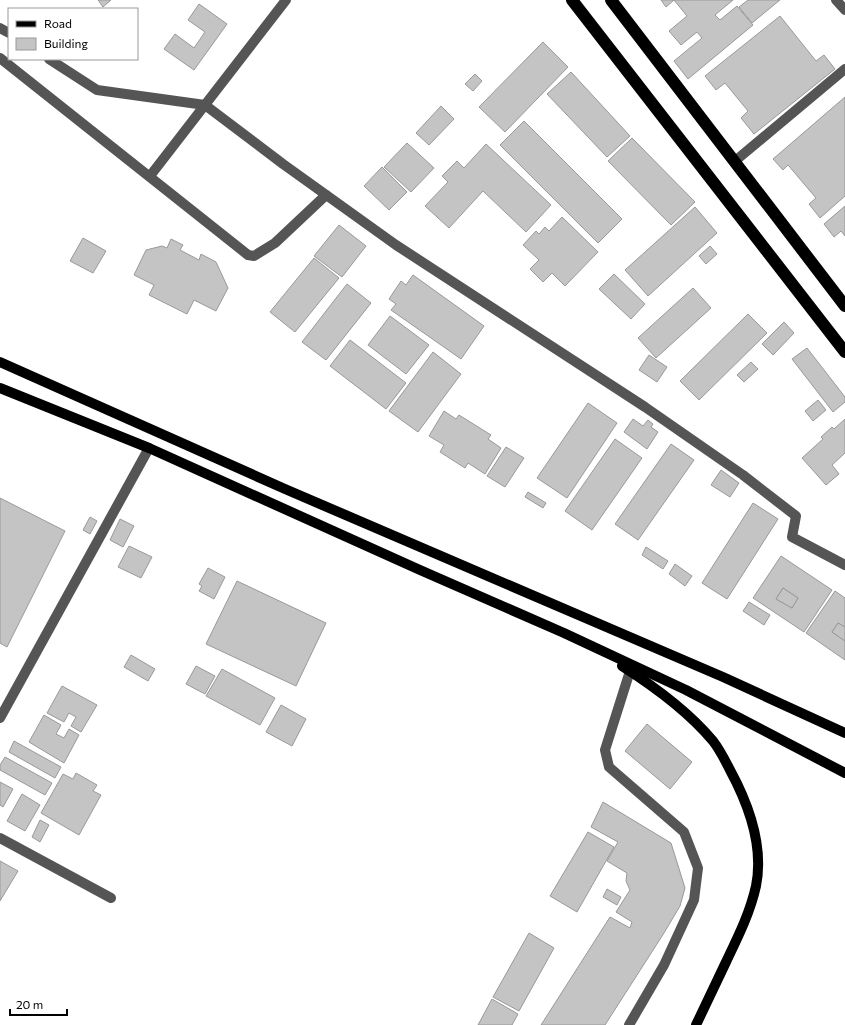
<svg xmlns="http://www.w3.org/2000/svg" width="845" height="1025" font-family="Commissioner,sans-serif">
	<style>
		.building { fill: #c4c4c4; stroke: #999; fill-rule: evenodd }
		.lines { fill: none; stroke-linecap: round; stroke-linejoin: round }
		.minor { stroke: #555; stroke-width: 10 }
		.major { stroke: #000; stroke-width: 10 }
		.highway { stroke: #000; stroke-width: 12 }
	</style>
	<rect width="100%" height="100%" fill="#fff"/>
	<g class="building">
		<path d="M98,0H111L103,7Z"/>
		<path d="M661,0H733L715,15L720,20L737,6L753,25L688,79L674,61L702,38L697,32L681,45L669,31L687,16L674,0L666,7Z"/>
		<path d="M748,0H780L752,23L739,7Z"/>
		<path d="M199,4L227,24L194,70L164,49L175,34L194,48L205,32L188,20Z"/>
		<path d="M780,16L816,61L824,55L835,69L754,134L741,118L748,111L725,83L716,90L705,76Z"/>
		<path d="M543,42L568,67L505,132L479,107Z"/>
		<path d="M571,72L630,136L607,157L547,94Z"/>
		<path d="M475,74L482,81L473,91L465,84Z"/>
		<path d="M845,97V196L820,218L809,204L816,198L788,165L783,170L773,159Z"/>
		<path d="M441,106L454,119L429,145L416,133Z"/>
		<path d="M524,121L622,219L598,243L500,145Z"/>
		<path d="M632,138L695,202L671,225L608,161Z"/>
		<path d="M407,143L434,168L411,192L384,167Z"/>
		<path d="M486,144L551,205L526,232L483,191L449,228L425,206L448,182L442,176L457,161L464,168Z"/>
		<path d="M382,167L407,192L389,210L364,186Z"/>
		<path d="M845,206V236L841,231L834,237L824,224Z"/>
		<path d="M695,207L717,233L648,296L625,270Z"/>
		<path d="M562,217L598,252L565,286L552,273L543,282L530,269L539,260L523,245L536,231L539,234L545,227L549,231Z"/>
		<path d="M339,225L366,246L342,277L314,256Z"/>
		<path d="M83,238L106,251L93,273L70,261Z"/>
		<path d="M171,239L183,245L180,250L199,260L201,254L216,262L228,288L216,311L194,300L187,314L149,295L154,285L134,275L146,250L162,246L167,248Z"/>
		<path d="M710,246L717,254L706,264L699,256Z"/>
		<path d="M314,258L339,278L295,332L270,312Z"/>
		<path d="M614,274L645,304L631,319L599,289Z"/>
		<path d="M413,275L484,326L461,359L391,310L396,304L389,299L401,281L406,285Z"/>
		<path d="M347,284L371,303L326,360L302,342Z"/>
		<path d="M693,288L711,308L656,358L638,338Z"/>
		<path d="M748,314L767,333L699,400L680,381Z"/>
		<path d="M390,316L429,345L406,374L368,345Z"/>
		<path d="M784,322L794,333L773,355L762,344Z"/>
		<path d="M350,340L406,383L386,409L330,366Z"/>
		<path d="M807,348L845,397V402L833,412L792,359Z"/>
		<path d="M433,352L461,374L418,432L389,411Z"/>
		<path d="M649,355L667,367L657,382L639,370Z"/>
		<path d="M751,362L758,369L744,382L737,375Z"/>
		<path d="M818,400L826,410L813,421L805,411Z"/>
		<path d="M588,403L617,423L567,498L537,478Z"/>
		<path d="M444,411L456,419L459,415L491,435L488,439L501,448L485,474L468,463L465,468L440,452L444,445L429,436Z"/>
		<path d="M633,419L643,426L648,420L653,424L651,427L658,432L647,449L624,432Z"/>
		<path d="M845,419V453L832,465L839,474L826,485L802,458L823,439L821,437L832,427L834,429Z"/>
		<path d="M615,439L642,458L592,530L565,511Z"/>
		<path d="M671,444L694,460L638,540L615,524Z"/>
		<path d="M506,447L524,458L505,487L487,476Z"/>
		<path d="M721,470L739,483L730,497L711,485Z"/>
		<path d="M528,492L546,503L543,508L525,497Z"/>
		<path d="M0,498L65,531L7,647L0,643Z"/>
		<path d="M753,503L778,519L727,599L702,583Z"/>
		<path d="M90,517L97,521L90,534L83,530Z"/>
		<path d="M120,519L134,526L123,547L110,540Z"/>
		<path d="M129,546L152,557L141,578L118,567Z"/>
		<path d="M646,547L668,561L663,569L642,555Z"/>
		<path d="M781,556L832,590L804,632L753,598ZM783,588L798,598L792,608L776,599Z"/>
		<path d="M675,564L692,576L685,586L669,574Z"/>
		<path d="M208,568L225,577L214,599L199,591L202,586L199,584Z"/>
		<path d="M237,581L326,623L296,686L206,644Z"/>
		<path d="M783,588L798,598L792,608L776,599Z"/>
		<path d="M835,591L845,598V627L838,623L832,632L845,641V660L806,633Z"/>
		<path d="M749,602L770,615L764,625L743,611Z"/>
		<path d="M838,623L845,627V641L832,632Z"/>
		<path d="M131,655L155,669L148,681L124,667Z"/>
		<path d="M196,666L215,676L205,694L186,684Z"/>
		<path d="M222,669L275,698L260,725L206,696Z"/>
		<path d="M62,686L97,705L81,732L71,726L76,717L69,713L64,722L47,713Z"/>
		<path d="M281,705L306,719L292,746L266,732Z"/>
		<path d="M44,715L61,725L56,734L64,738L69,729L79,735L64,763L29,742Z"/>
		<path d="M647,724L692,762L670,789L625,751Z"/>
		<path d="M14,741L61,767L55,778L9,752Z"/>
		<path d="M5,757L52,783L45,795L0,770V765Z"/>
		<path d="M76,773L97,785L93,791L101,795L79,835L41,813L63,774L73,779Z"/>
		<path d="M0,782L13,789L3,807L0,805Z"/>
		<path d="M22,794L40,805L25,831L7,821Z"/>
		<path d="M603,802L671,843L685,888L680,906L664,933L605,1025H541L610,917L630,928L632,922L616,912L630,890L626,881L627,873L607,861L618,842L591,827Z"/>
		<path d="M40,820L49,825L40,842L32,837Z"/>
		<path d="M588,832L614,847L577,912L550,896Z"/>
		<path d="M0,861L18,871L0,901Z"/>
		<path d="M607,889L621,897L617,905L603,897Z"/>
		<path d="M529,933L554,948L519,1011L493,997Z"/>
		<path d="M492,999L518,1014L512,1025H478Z"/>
	</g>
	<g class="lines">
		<g class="minor">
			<path d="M836,0L845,10"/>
			<path d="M0,28L9,33"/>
			<path d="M0,58L248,255L254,256L275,243L326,195"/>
			<path d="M49,59L97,90L205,105L283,164L396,245L645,407L743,475L796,516L792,537L845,565"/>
			<path d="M735,161L845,69"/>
			<path d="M150,176L286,0"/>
			<path d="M0,718L149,448"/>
			<path d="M0,838L111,898"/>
			<path d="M629,1025L664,965L694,900L698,868L684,832L609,767L605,750L630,671"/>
		</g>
		<g class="major">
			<path d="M0,362L285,489L723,677L845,733"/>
			<path d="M0,388L149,448L420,570L564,633L686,690L845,773"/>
			<path d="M622,666C655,687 688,711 713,741C720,750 725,760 730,770C749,805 764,846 756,886C750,913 738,937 726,962C716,983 706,1004 696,1025"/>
		</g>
		<g class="highway">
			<path d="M572,0L845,352"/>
			<path d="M611,0L845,306"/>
		</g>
	</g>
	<rect x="8" y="8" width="130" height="52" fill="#ffffff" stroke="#999999"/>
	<rect x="16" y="21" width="20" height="6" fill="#000000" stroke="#999999"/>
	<text x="44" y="28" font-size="12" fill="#000000">Road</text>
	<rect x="16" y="38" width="20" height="12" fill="#c4c4c4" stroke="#999999"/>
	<text x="44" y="48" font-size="12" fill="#000000">Building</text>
	<path d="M10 1009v6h57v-6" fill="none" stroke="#000000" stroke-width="2"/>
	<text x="16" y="1009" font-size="12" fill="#000000" stroke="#ffffff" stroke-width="3" paint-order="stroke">20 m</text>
</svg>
